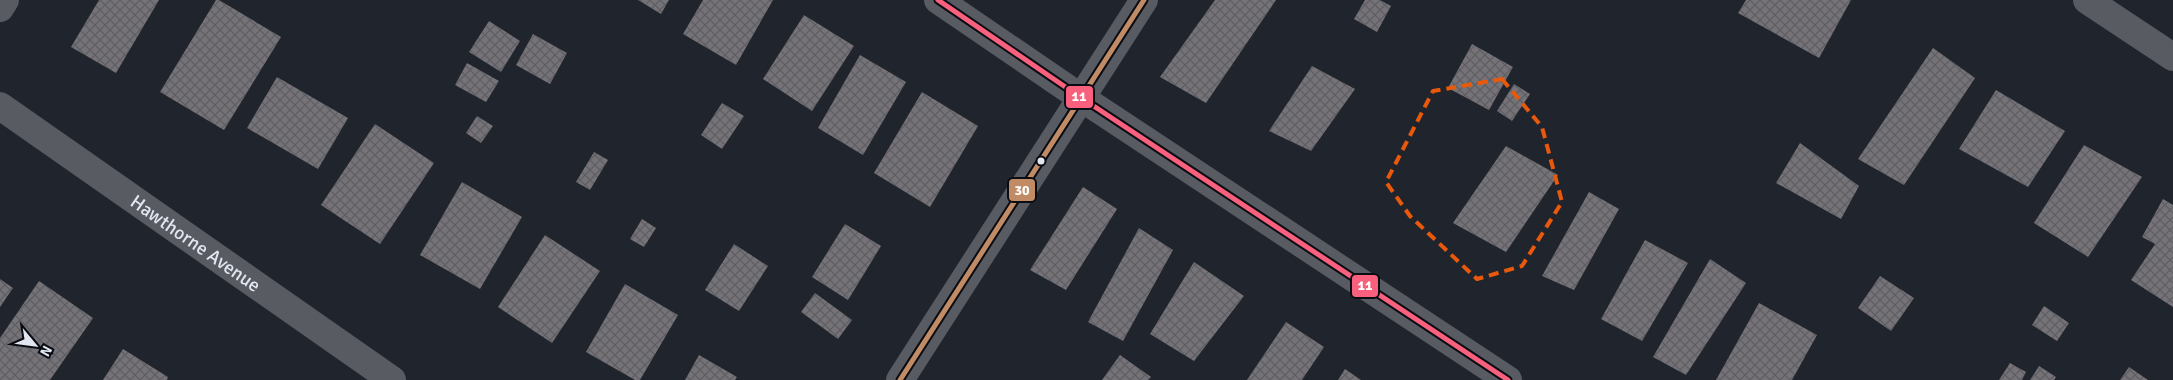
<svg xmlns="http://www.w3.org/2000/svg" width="2173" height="380" font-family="Signika,sans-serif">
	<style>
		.building { fill: url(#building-cross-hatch) }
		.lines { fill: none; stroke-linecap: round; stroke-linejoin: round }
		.minor { stroke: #585b62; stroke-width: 28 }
		.bus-1-casing { stroke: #090c13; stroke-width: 9 }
		.bus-2-casing { stroke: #090c13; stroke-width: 9 }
		.bus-1 { stroke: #f8607d; stroke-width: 5 }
		.bus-2 { stroke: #c18c65; stroke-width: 5 }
		.marked { fill: none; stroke: #e8590c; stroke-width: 4; stroke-dasharray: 10 6; stroke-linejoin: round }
		.bus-dot { fill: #e1e6f1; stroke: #090c13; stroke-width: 2 }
		.labels { text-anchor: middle; stroke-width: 5; stroke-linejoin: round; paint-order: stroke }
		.street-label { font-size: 19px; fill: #e1e6f1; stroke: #090c13 }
		.line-badge { stroke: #090c13; stroke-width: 2 }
		.badge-label { font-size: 14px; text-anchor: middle; font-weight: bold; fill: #fff }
	</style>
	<defs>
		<pattern id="building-cross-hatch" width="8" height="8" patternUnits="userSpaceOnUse" patternTransform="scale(1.25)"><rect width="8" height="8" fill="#757378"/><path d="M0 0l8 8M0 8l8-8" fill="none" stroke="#5f5e62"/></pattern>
	</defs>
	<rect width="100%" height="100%" fill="#20242d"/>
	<g class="building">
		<path d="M99,0H159L116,73L71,47Z"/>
		<path d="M216,0H219L281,37L224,130L160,92Z"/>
		<path d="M638,0H669L661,14Z"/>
		<path d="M703,0H773L736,65L683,34Z"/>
		<path d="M1215,0H1276L1206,103L1160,77Z"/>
		<path d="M1365,0H1380L1391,6L1377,32L1354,19Z"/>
		<path d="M1746,0H1851L1819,58L1738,13Z"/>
		<path d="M804,15L854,46L812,111L763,79Z"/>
		<path d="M489,21L520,41L501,72L469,52Z"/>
		<path d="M533,34L567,53L550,84L516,65Z"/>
		<path d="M1472,44L1513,67L1489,110L1448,88Z"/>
		<path d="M1933,48L1975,78L1904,185L1858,159Z"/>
		<path d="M860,55L906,82L863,155L818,128Z"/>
		<path d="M467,63L499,81L486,102L455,85Z"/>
		<path d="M1312,66L1355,89L1311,151L1269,131Z"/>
		<path d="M277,77L348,118L318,169L247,128Z"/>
		<path d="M1514,84L1530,94L1512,121L1497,111Z"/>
		<path d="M1996,90L2065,131L2028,187L1959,149Z"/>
		<path d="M922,92L978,126L930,207L874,173Z"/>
		<path d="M722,103L744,116L722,149L701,135Z"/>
		<path d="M477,116L493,126L481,143L466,133Z"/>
		<path d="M375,124L434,163L380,244L321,205Z"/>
		<path d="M1800,143L1859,186L1841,219L1776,183Z"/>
		<path d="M2084,145L2142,177L2088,257L2034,223Z"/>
		<path d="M1506,146L1558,175L1506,252L1453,223Z"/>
		<path d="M594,152L608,160L590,190L576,182Z"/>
		<path d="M462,182L522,217L480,289L420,255Z"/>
		<path d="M1083,187L1117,209L1066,290L1030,270Z"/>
		<path d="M1589,192L1619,209L1574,290L1542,276Z"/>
		<path d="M2163,199L2173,205V307L2131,280L2155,244L2142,237Z"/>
		<path d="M642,219L656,228L644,247L630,239Z"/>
		<path d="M845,224L881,246L848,300L812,277Z"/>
		<path d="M1139,228L1173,250L1123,341L1088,322Z"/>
		<path d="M545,235L600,271L552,343L498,307Z"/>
		<path d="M1645,240L1688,263L1642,341L1601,319Z"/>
		<path d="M734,244L768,266L739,311L705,290Z"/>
		<path d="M1710,259L1746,283L1686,375L1653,357Z"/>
		<path d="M1194,262L1244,296L1194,361L1150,334Z"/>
		<path d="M1880,276L1914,298L1891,331L1858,308Z"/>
		<path d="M0,279L13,288L0,307Z"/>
		<path d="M39,281L93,318L50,380H0V338Z"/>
		<path d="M625,284L678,315L640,380H635L586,352Z"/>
		<path d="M815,293L852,320L838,339L801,312Z"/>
		<path d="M1759,303L1817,335L1792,380H1716Z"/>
		<path d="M2044,306L2069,323L2057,341L2032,325Z"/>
		<path d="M1286,322L1324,347L1302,380H1247Z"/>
		<path d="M123,349L168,377L167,380H103Z"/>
		<path d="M699,355L737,377L735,380H685Z"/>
		<path d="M1120,355L1151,377L1148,380H1102Z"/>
		<path d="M2010,363L2026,372L2022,380H1999Z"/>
		<path d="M2039,366L2056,377L2054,380H2030Z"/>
		<path d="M2129,367L2148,380H2120Z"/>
		<path d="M1345,369L1361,380H1338Z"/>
	</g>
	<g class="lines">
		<g class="minor">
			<path d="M938,0L1080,97L1508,380"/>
			<path d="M2087,0L2173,57"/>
			<path d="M0,8L5,0"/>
			<path id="s1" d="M0,106L392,380"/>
			<path d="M900,380L1144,0"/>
		</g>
		<g class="bus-1-casing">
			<path id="bus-1" d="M938,0L1080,97L1508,380"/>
		</g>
		<g class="bus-2-casing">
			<path id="bus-2" d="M900,380L1144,0"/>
		</g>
		<use href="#bus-1" class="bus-1"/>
		<use href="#bus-2" class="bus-2"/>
	</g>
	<path class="marked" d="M1502,79L1542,127L1562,202L1522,266L1477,279L1410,216L1386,182L1433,91Z"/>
	<circle class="bus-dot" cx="1041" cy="161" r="4.5"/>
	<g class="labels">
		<g class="street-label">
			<text dy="7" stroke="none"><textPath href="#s1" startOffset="239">Hawthorne Avenue</textPath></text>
		</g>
	</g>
	<g class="line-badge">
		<rect x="1065" y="85" width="29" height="24" rx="5" fill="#f8607d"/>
		<rect x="1008" y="178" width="28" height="24" rx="5" fill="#c18c65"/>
		<rect x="1351" y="274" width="28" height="24" rx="5" fill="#f8607d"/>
	</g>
	<g class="badge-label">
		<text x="1079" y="101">11</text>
		<text x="1022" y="195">30</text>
		<text x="1365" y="290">11</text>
	</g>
	<g transform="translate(35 345) rotate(119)" stroke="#090c13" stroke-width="4" paint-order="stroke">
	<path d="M0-4L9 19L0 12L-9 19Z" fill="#e1e6f1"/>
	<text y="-8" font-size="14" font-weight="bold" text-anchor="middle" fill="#e1e6f1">N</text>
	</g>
</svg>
